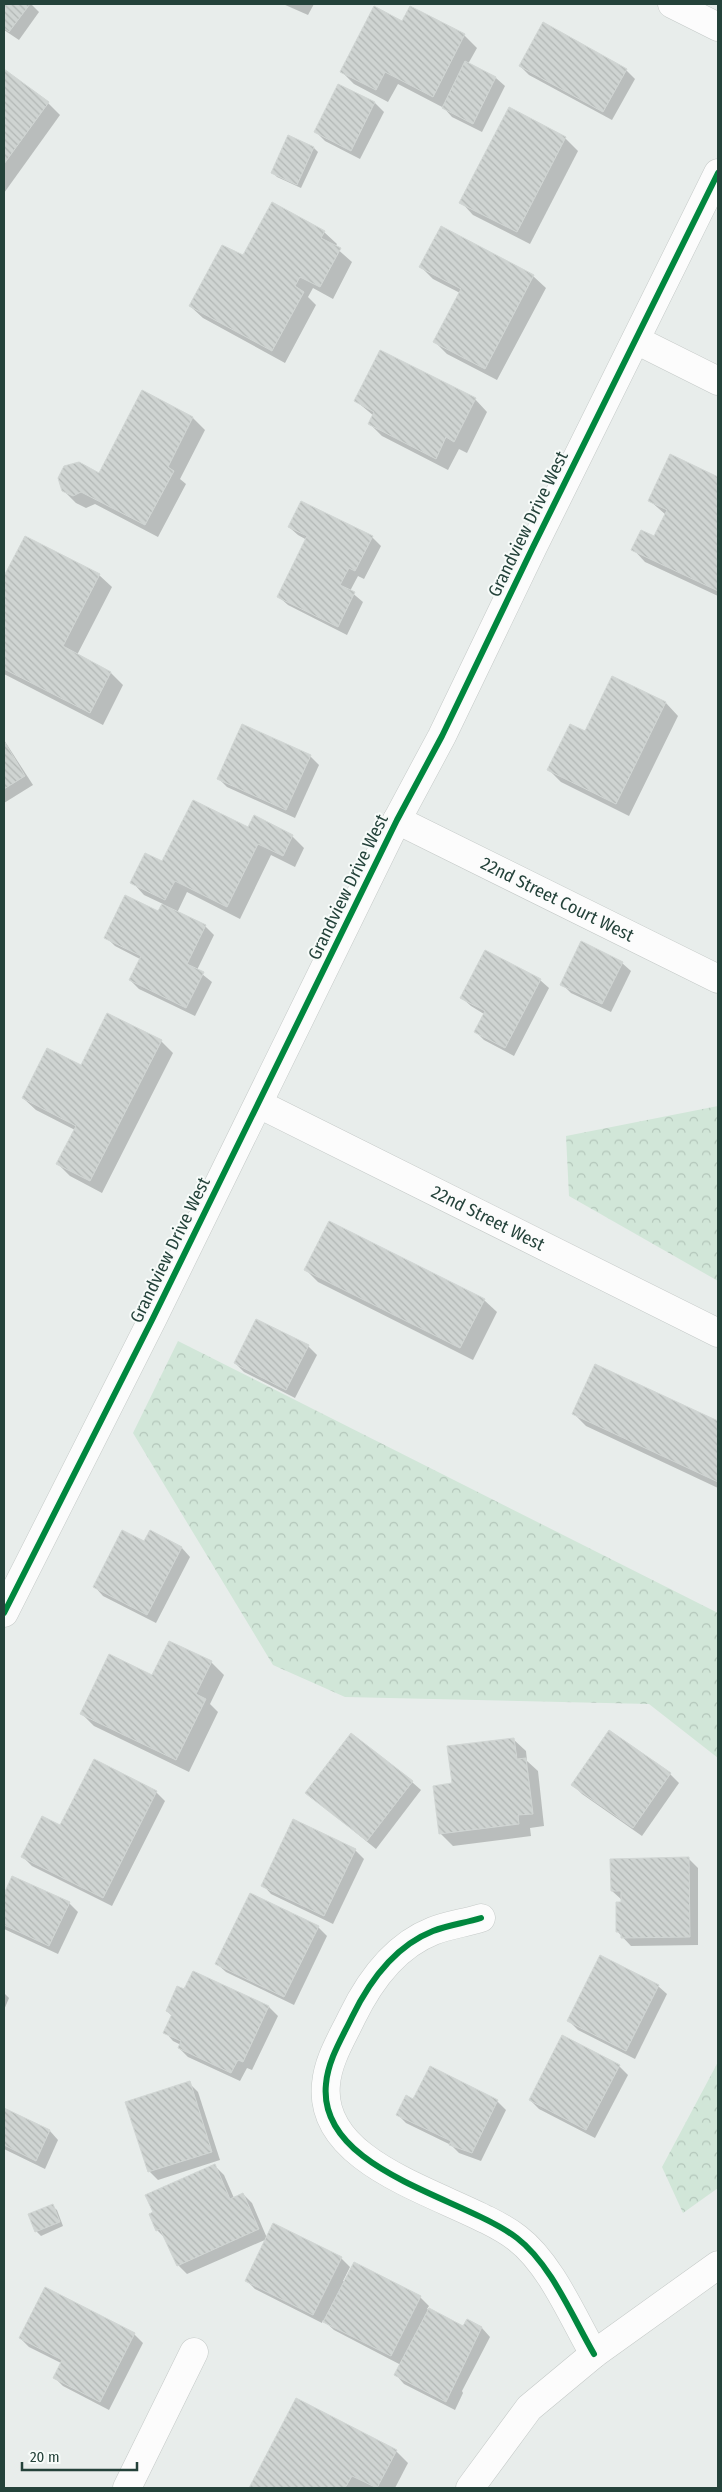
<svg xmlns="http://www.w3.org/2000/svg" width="722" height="2492" font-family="'Fira Sans Condensed',sans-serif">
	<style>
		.forest { fill: url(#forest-crowns) }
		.shadow { fill: #0003 }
		.building { fill: url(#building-back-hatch); stroke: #d1d6d4 }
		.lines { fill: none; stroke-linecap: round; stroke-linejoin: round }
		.minor-casing { stroke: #c5cac8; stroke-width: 29 }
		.tertiary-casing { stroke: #c5cac8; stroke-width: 29 }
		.minor { stroke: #fcfcfc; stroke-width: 28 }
		.tertiary { stroke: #fcfcfc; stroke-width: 28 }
		.cycleway-casing { stroke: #f7fbf9; stroke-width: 9 }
		.cycleway { stroke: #00873e; stroke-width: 6 }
		.labels { text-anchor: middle; stroke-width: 4; stroke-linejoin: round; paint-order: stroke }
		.street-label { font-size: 18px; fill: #24423a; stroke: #f7fbf9 }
	</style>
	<defs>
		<pattern id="forest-crowns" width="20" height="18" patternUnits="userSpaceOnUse" patternTransform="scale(1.25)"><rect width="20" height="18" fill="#d1e6d8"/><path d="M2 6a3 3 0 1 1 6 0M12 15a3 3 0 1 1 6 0" fill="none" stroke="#b3c6ba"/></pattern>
		<pattern id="building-back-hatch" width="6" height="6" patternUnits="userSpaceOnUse" patternTransform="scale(1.25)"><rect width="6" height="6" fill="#cfd4d2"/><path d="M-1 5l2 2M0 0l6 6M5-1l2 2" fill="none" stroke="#b2b7b5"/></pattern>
	</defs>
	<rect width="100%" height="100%" fill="#e8edeb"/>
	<g class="forest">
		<path d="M718,1106V1281L569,1196L566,1136Z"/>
		<path d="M178,1341L718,1613V1758L649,1704L345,1697L273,1665L133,1433Z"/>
		<path d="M718,2062V2188L683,2213L662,2167Z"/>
	</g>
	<g class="shadow">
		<path d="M4,4H31L39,12L19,40L4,30Z"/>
		<path d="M283,4H314L308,15Z"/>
		<path d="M464,35L477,48L468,64L496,78L505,86L482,132L452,117L444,108L398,84L388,102L354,84L342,72Z"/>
		<path d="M520,66L626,70L635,79L612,120L529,75Z"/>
		<path d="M4,71L48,103L60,115L4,193Z"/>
		<path d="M339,86L375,103L384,112L360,159L325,141L316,132Z"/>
		<path d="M289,136L314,148L318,152L301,188L277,177L273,173Z"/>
		<path d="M565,138L578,151L530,244L473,215L461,202Z"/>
		<path d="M324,232L337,244L335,247L352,262L333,299L313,288L308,297L316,305L285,363L203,318L190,306L243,257Z"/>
		<path d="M421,267L533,276L546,288L497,380L447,354L434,341L460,293L433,279Z"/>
		<path d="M143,392L193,418L205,430L180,479L186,484L158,537L95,504L86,508L76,503L63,490L100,475Z"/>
		<path d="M475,399L487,412L467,453L459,449L448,470L382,436L370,424L374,416L356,401Z"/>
		<path d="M670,456L718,479V596L645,562L633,549L655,538L666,515L649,500Z"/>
		<path d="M289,527L372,537L381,546L364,579L358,576L350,591L363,602L347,635L288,605L279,597L307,540L298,535Z"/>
		<path d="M25,537L99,575L112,587L77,655L111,673L123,685L103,725L4,674V579Z"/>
		<path d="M612,678L666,703L678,716L629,816L561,782L549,770L585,733Z"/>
		<path d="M242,725L310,756L319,765L295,818L227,787L218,778Z"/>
		<path d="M4,740L33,785L4,803Z"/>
		<path d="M249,829L292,836L304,848L295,867L271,855L240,919L187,892L177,913L205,926L214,935L197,970L212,982L195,1016L139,989L130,980L140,959L115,946L106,937L159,913L163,904L144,895L132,882L163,863Z"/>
		<path d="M622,963L631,971L611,1012L571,993L562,984Z"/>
		<path d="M540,980L549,988L514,1056L484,1040L475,1031L484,1014L471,1006L462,998Z"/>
		<path d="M161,1041L173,1053L102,1193L70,1176L58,1164L75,1130L36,1110L23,1098L81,1067Z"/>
		<path d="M306,1270L484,1300L497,1312L473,1360L318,1282Z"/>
		<path d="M308,1346L317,1355L295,1398L244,1372L235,1363Z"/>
		<path d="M596,1366L718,1422V1488L586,1426L574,1414Z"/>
		<path d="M182,1548L190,1557L156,1623L103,1596L95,1587Z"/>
		<path d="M211,1662L224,1675L210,1704L218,1712L189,1772L94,1726L82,1714L153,1676Z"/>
		<path d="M610,1732L670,1774L679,1783L642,1836L582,1794L573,1785Z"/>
		<path d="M513,1739L526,1751L527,1761L538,1771L544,1826L530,1828L531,1836L453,1846L440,1833L453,1784Z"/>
		<path d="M94,1761L156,1792L165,1801L112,1906L32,1866L23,1857L60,1827Z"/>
		<path d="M412,1782L421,1790L376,1849L307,1793Z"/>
		<path d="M355,1850L364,1859L333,1924L271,1894L263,1885Z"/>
		<path d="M689,1859L698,1868V1945L631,1946L617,1931L622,1900L612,1891Z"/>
		<path d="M13,1878L69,1903L78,1912L58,1954L4,1929V1897Z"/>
		<path d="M318,1927L327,1936L294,2005L226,1972L217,1964Z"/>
		<path d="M193,1972L269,2007L278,2016L252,2070L247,2068L240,2081L188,2057L179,2048L181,2045L173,2041L165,2032L172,2016L167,2011L185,1991Z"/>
		<path d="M658,1986L667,1994L635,2059L578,2030L569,2021Z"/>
		<path d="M4,1993L9,1998L4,2010Z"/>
		<path d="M619,2066L628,2075L595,2138L539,2109L530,2100Z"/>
		<path d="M189,2083L198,2092L220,2160L158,2180L149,2171Z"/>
		<path d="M414,2101H497L506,2110L481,2161L459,2153L451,2145L406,2123L398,2115Z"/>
		<path d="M4,2110L50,2131L58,2140L45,2169L4,2149Z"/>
		<path d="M215,2166L224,2175L234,2198L243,2194L252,2203L267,2238L341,2258L350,2267L343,2281L420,2297L429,2306L427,2309L463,2327L482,2328L490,2337L462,2391L463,2393L455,2410L404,2384L396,2375L401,2365L334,2330L323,2320L322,2323L255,2289L246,2280L267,2239L187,2274L178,2265L166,2239L157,2230Z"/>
		<path d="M52,2206L57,2210L63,2226L41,2236L36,2231Z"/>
		<path d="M134,2334L143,2343L109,2410L63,2386L54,2377L61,2363L29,2347L20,2338Z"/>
		<path d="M296,2399L396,2451L408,2463L395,2488H250Z"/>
	</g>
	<g class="building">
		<path d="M4,4H30L9,32L4,28Z"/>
		<path d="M374,6L402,21L410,6L465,34L433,97L385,72L376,90L340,72Z"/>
		<path d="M543,22L627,69L603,112L519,66Z"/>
		<path d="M465,61L496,77L473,124L442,108Z"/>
		<path d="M4,69L49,102L4,164Z"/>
		<path d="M338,84L375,102L351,151L314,132Z"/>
		<path d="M509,107L566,137L517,232L459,203Z"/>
		<path d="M288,135L314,147L297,185L271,173Z"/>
		<path d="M272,202L325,231L321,238L341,248L320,287L300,277L295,286L304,292L272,351L189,306L222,245L243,255Z"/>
		<path d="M441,226L534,275L485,369L433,342L461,289L419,267Z"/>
		<path d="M380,350L476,398L454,442L446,437L436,459L368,424L374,412L354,401Z"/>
		<path d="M142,390L193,417L168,467L174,471L145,525L81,492L73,496L62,491L58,478L64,466L79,462L99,473Z"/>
		<path d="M670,454L718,477V591L631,550L641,530L654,536L667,510L648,501Z"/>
		<path d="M301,501L373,536L355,571L349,568L340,585L355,592L338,627L277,597L307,536L288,527Z"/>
		<path d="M25,536L100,574L63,646L111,672L90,713L4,669V576Z"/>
		<path d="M612,676L666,702L616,804L547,770L570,724L585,731Z"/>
		<path d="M242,724L311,755L286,810L217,779Z"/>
		<path d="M4,741L25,776L4,789Z"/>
		<path d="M193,800L248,827L254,815L293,835L283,856L258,844L227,907L175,881L165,900L130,883L145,853L162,861Z"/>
		<path d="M125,895L158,911L162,904L206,925L187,964L204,972L186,1008L129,980L141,956L104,938Z"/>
		<path d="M581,941L623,962L602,1004L560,985Z"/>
		<path d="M485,950L541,979L505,1048L474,1032L485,1011L460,998Z"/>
		<path d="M107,1013L162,1040L90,1181L56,1164L76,1126L22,1098L47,1048L81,1065Z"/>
		<path d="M329,1221L485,1299L460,1348L304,1270Z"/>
		<path d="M256,1319L309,1345L286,1390L234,1363Z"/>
		<path d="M595,1364L718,1421V1482L572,1414Z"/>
		<path d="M122,1530L144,1541L150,1530L182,1547L147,1615L93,1587Z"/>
		<path d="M169,1641L212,1661L196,1694L206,1699L176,1760L80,1714L109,1654L152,1675Z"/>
		<path d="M609,1730L671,1773L633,1828L571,1785Z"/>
		<path d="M351,1733L413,1781L367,1841L305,1793Z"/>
		<path d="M514,1738L517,1759L526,1758L533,1814L518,1815L519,1824L439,1834L433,1786L452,1783L447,1746Z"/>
		<path d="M94,1759L157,1791L103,1898L21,1857L42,1816L60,1825Z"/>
		<path d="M293,1819L356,1849L324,1916L261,1886Z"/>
		<path d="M689,1857L690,1937L621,1938V1932H616V1902H621V1891H611L610,1859Z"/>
		<path d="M12,1876L70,1902L49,1946L4,1925V1894Z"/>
		<path d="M250,1893L319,1926L284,1997L215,1964Z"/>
		<path d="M600,1955L659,1985L626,2051L567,2021Z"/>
		<path d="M193,1971L269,2006L243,2062L238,2060L231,2073L178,2048L181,2041L163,2033L172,2014L166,2011L177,1986L184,1989Z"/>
		<path d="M562,2035L620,2065L586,2130L529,2100Z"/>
		<path d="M430,2066L498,2100L472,2153L449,2145L451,2141L396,2115L406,2095L413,2099Z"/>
		<path d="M190,2081L212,2152L148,2172L125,2102Z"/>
		<path d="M4,2108L50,2130L36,2161L4,2145Z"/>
		<path d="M215,2164L230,2199L243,2193L259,2229L177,2266L160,2229L156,2231L149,2214L153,2212L145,2195Z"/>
		<path d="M53,2204L60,2222L35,2232L28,2214Z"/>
		<path d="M273,2223L342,2257L313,2315L245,2281Z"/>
		<path d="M354,2262L421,2296L391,2356L323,2322Z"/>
		<path d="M45,2287L135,2333L100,2402L53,2378L62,2360L19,2338Z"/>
		<path d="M429,2308L463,2326L467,2319L482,2327L446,2402L394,2375Z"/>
		<path d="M296,2398L397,2450L377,2488L352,2476L345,2488H249Z"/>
	</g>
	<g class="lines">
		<g class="minor-casing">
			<g id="minor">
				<path d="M672,4L718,27"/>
				<path d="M636,340L718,381"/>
				<path id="s1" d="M397,820L718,979"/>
				<path id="s2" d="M259,1104L718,1333"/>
				<path d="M481,1918C465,1923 448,1925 433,1931C395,1946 369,1982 352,2017C342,2038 328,2060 326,2084C317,2171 464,2197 517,2238C551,2264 573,2318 594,2354"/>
				<path d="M127,2488L194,2352"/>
				<path d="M470,2488L529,2408L594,2354L718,2265"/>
			</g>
		</g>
		<g class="tertiary-casing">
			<path id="tertiary" d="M4,1613L153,1318L397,820L442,736L533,547L718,173"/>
		</g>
		<use href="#minor" class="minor"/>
		<use href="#tertiary" class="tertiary"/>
		<g class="cycleway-casing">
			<g id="cycleway">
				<path d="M4,1613L153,1318L397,820L442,736L533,547L718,173"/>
				<path d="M481,1918C465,1923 448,1925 433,1931C395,1946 369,1982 352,2017C342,2038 328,2060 326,2084C317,2171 464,2197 517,2238C551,2264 573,2318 594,2354"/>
			</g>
		</g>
		<use href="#cycleway" class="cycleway"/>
	</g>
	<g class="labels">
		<g class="street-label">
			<text transform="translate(528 524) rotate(-64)" y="6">Grandview Drive West</text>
			<text transform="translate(348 887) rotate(-64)" y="6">Grandview Drive West</text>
			<text dy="6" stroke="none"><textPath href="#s1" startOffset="179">22nd Street Court West</textPath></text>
			<text dy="6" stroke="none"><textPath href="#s2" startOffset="256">22nd Street West</textPath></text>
			<text transform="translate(170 1250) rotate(-64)" y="6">Grandview Drive West</text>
		</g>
	</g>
	<rect width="722" height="2492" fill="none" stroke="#24423a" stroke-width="10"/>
	<path d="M22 2462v8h115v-8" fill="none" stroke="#24423a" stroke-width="2.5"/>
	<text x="30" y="2462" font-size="15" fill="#24423a" stroke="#f7fbf9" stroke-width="4" paint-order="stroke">20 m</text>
</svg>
